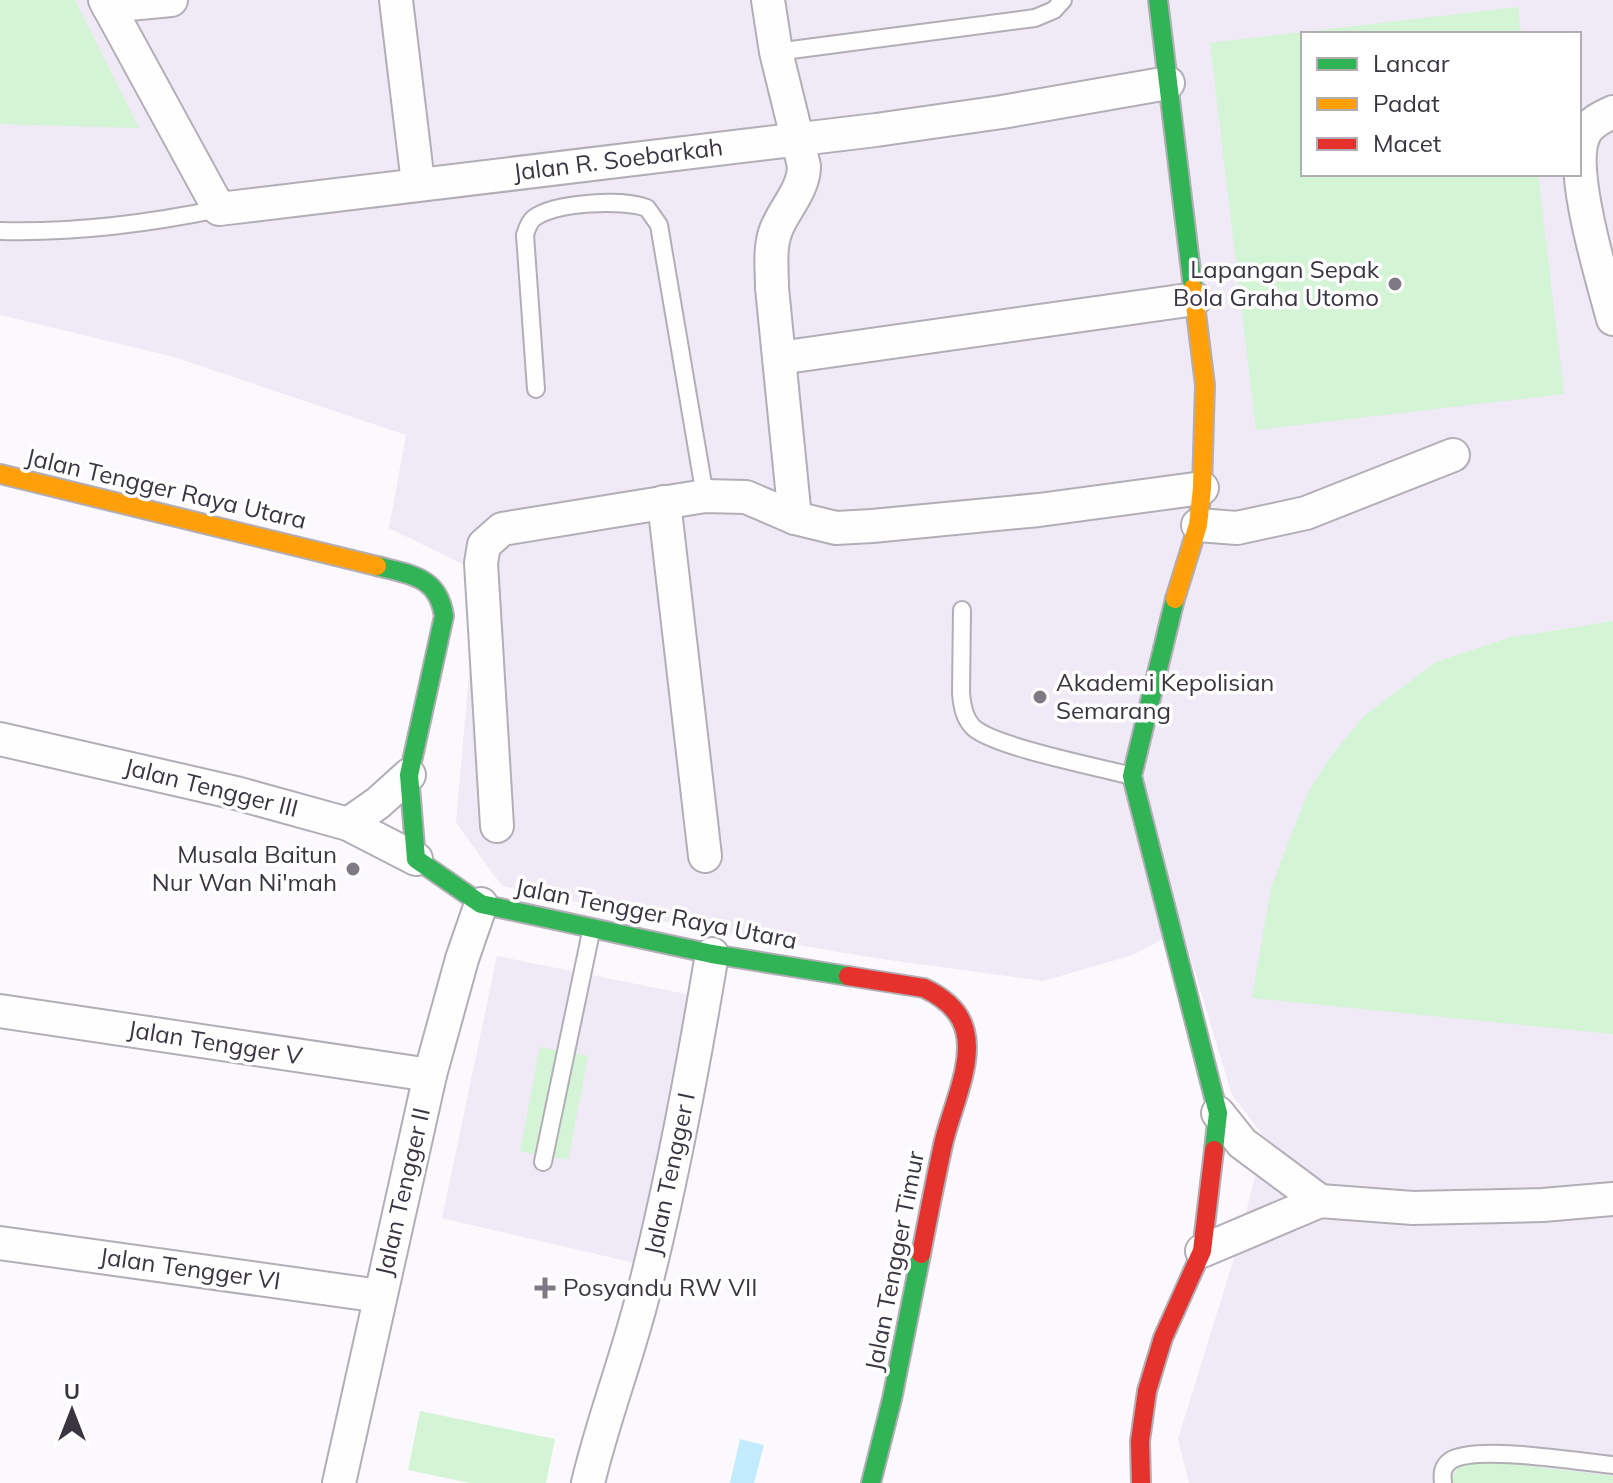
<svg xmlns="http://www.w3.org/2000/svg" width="1613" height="1483" font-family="Mulish,sans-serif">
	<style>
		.built { fill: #efeaf5; fill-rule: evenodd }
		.green { fill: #d3f4d5 }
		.water { fill: #c3ebfe }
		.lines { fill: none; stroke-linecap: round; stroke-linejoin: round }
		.lane-casing { stroke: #b2aeb6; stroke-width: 20 }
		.street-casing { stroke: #b2aeb6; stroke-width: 36 }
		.fast-casing { stroke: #b2aeb6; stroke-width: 22 }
		.slow-casing { stroke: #b2aeb6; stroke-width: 22 }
		.jam-casing { stroke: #b2aeb6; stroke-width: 22 }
		.lane { stroke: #fefeff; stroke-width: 16 }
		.street { stroke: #fefeff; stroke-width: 32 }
		.fast { stroke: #30b455; stroke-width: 18 }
		.slow { stroke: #ff9f0a; stroke-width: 18 }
		.jam { stroke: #e5322d; stroke-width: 18 }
		.poi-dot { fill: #7e7983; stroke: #fff; stroke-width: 3 }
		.labels { text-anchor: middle; stroke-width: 7; stroke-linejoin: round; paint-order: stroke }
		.street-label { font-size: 24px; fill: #3b3441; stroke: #fff }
		.poi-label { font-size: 24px; fill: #3b3441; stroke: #fff; text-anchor: end }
	</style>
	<rect width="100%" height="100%" fill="#fbf9fd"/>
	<g class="built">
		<path d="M0,0H1613V1483H1189L1178,1439L1234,1258L1265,1138L1232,1095L1182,929L1133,955L1043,981L881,959L685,926L502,886L456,823L478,572L389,528L406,435L174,357L0,315ZM1303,34H1579V174H1303Z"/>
		<path d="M497,956L696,996L647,1266L442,1218Z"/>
	</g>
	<g class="green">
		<path d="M0,0H75L139,128L0,124Z"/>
		<path d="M1518,7L1521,34H1303V174H1538L1564,394L1256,430L1210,43Z"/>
		<path d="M1613,621V1034L1252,998L1271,888L1295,825L1309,791L1329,759L1364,716L1436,662L1508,638Z"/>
		<path d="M540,1047L588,1056L568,1160L520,1151Z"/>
		<path d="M420,1411L555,1439L546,1483H470L408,1470Z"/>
		<path d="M1462,1458L1613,1476V1483H1450Z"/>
	</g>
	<path class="water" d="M740,1439L764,1445L754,1483H730Z"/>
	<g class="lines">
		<g class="lane-casing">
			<g id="lane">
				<path d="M776,52L1035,18L1054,10L1063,0"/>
				<path d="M0,231C75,233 146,224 219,209"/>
				<path d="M536,389L525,235C527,228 529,222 534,218C556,202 623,199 647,208L659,225L705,496"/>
				<path d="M962,610L961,693C962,705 964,719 974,728C996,747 1098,767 1132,776"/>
				<path d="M543,1162L591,932"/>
				<path d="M1443,1483C1442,1474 1442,1467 1450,1461C1474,1444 1581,1462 1613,1465"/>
			</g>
		</g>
		<g class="street-casing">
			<g id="street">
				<path d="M105,0L219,209L876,130L1002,112L1168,83"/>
				<path d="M396,0L418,183"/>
				<path d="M768,0L776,52L804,166C804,190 784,209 776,230C769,248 772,269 772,288L795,518"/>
				<path d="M108,6L171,0"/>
				<path d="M1613,112C1602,117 1589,123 1584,135C1568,169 1603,281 1613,319"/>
				<path d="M779,358L1195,299"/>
				<path d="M664,502L705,856"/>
				<path d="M1198,525L1237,528L1306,513L1453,455"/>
				<path d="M0,739L236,793L348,824L416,859"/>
				<path d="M348,824L378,803L409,775"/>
				<path d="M497,826L481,563L484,545L502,529L705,496L746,497L795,518L836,528L872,526L1039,510L1202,488"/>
				<path d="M0,1011L430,1075"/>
				<path d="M1218,1113L1242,1143L1320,1201"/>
				<path d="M0,1243L380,1296"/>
				<path d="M1202,1251L1320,1201L1413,1208L1543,1205L1613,1199"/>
				<path d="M339,1483L430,1075L462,959L481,904"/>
				<path d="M588,1483C603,1420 627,1358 643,1295C672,1183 693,1068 712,954"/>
			</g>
		</g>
		<g class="fast-casing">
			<g id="fast">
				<path d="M1158,0L1193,288"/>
				<path d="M377,566C411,575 438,576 444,616L409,775L416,859L481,904L712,954L848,976"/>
				<path d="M1175,599L1132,776L1218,1113L1214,1150"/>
				<path d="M871,1483L892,1399L921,1254"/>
			</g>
		</g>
		<g class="slow-casing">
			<g id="slow">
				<path d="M0,474L377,566"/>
				<path d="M1175,599L1198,525L1202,488L1205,385L1193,288"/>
			</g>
		</g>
		<g class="jam-casing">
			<g id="jam">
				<path d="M848,976L924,988C943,997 960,1010 965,1031C974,1064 950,1112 943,1145C935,1181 928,1218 921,1254"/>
				<path d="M1141,1483L1140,1441L1147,1391L1163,1338L1202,1251L1214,1150"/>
			</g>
		</g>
		<use href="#lane" class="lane"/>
		<use href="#street" class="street"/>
		<use href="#fast" class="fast"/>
		<use href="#slow" class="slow"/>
		<use href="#jam" class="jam"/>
	</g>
	<g class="poi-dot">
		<circle cx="1395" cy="284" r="8"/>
		<circle cx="1040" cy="697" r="8"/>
		<circle cx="353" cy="869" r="8"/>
		<path d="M541 1276h8v8h8v8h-8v8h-8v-8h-8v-8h8z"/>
	</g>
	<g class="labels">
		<g class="street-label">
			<text transform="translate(618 160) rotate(-7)" y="8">Jalan R. Soebarkah</text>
			<text transform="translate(166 489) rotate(13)" y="8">Jalan Tengger Raya Utara</text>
			<text transform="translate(211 788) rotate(14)" y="8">Jalan Tengger III</text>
			<text transform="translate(656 914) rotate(11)" y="8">Jalan Tengger Raya Utara</text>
			<text transform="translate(215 1043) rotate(9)" y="8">Jalan Tengger V</text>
			<text transform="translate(670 1174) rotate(-78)" y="8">Jalan Tengger I</text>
			<text transform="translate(403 1192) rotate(-77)" y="8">Jalan Tengger II</text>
			<text transform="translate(895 1261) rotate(-79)" y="8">Jalan Tengger Timur</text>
			<text transform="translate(190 1269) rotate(8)" y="8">Jalan Tengger VI</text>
		</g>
		<g class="poi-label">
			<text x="1379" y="278">Lapangan Sepak<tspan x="1379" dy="28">Bola Graha Utomo</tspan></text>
			<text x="1056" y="691" text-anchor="start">Akademi Kepolisian<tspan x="1056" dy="28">Semarang</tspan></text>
			<text x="337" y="863">Musala Baitun<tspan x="337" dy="28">Nur Wan Ni'mah</tspan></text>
			<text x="563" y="1296" text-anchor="start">Posyandu RW VII</text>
		</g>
	</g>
	<rect x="1301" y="32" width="280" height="144" fill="#ffffff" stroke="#b1aeb3" stroke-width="2"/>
	<rect x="1317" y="58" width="40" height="12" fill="#30b455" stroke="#b1aeb3" stroke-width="2"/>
	<text x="1373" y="72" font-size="24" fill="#3b3441">Lancar</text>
	<rect x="1317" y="98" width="40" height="12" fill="#ff9f0a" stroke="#b1aeb3" stroke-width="2"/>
	<text x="1373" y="112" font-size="24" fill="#3b3441">Padat</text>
	<rect x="1317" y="138" width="40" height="12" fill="#e5322d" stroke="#b1aeb3" stroke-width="2"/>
	<text x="1373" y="152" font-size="24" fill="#3b3441">Macet</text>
	<g transform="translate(72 1411)" stroke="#ffffff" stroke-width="6" paint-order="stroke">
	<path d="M0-6L14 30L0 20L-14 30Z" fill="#3b3441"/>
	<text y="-12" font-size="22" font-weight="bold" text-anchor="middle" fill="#3b3441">U</text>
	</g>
</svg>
